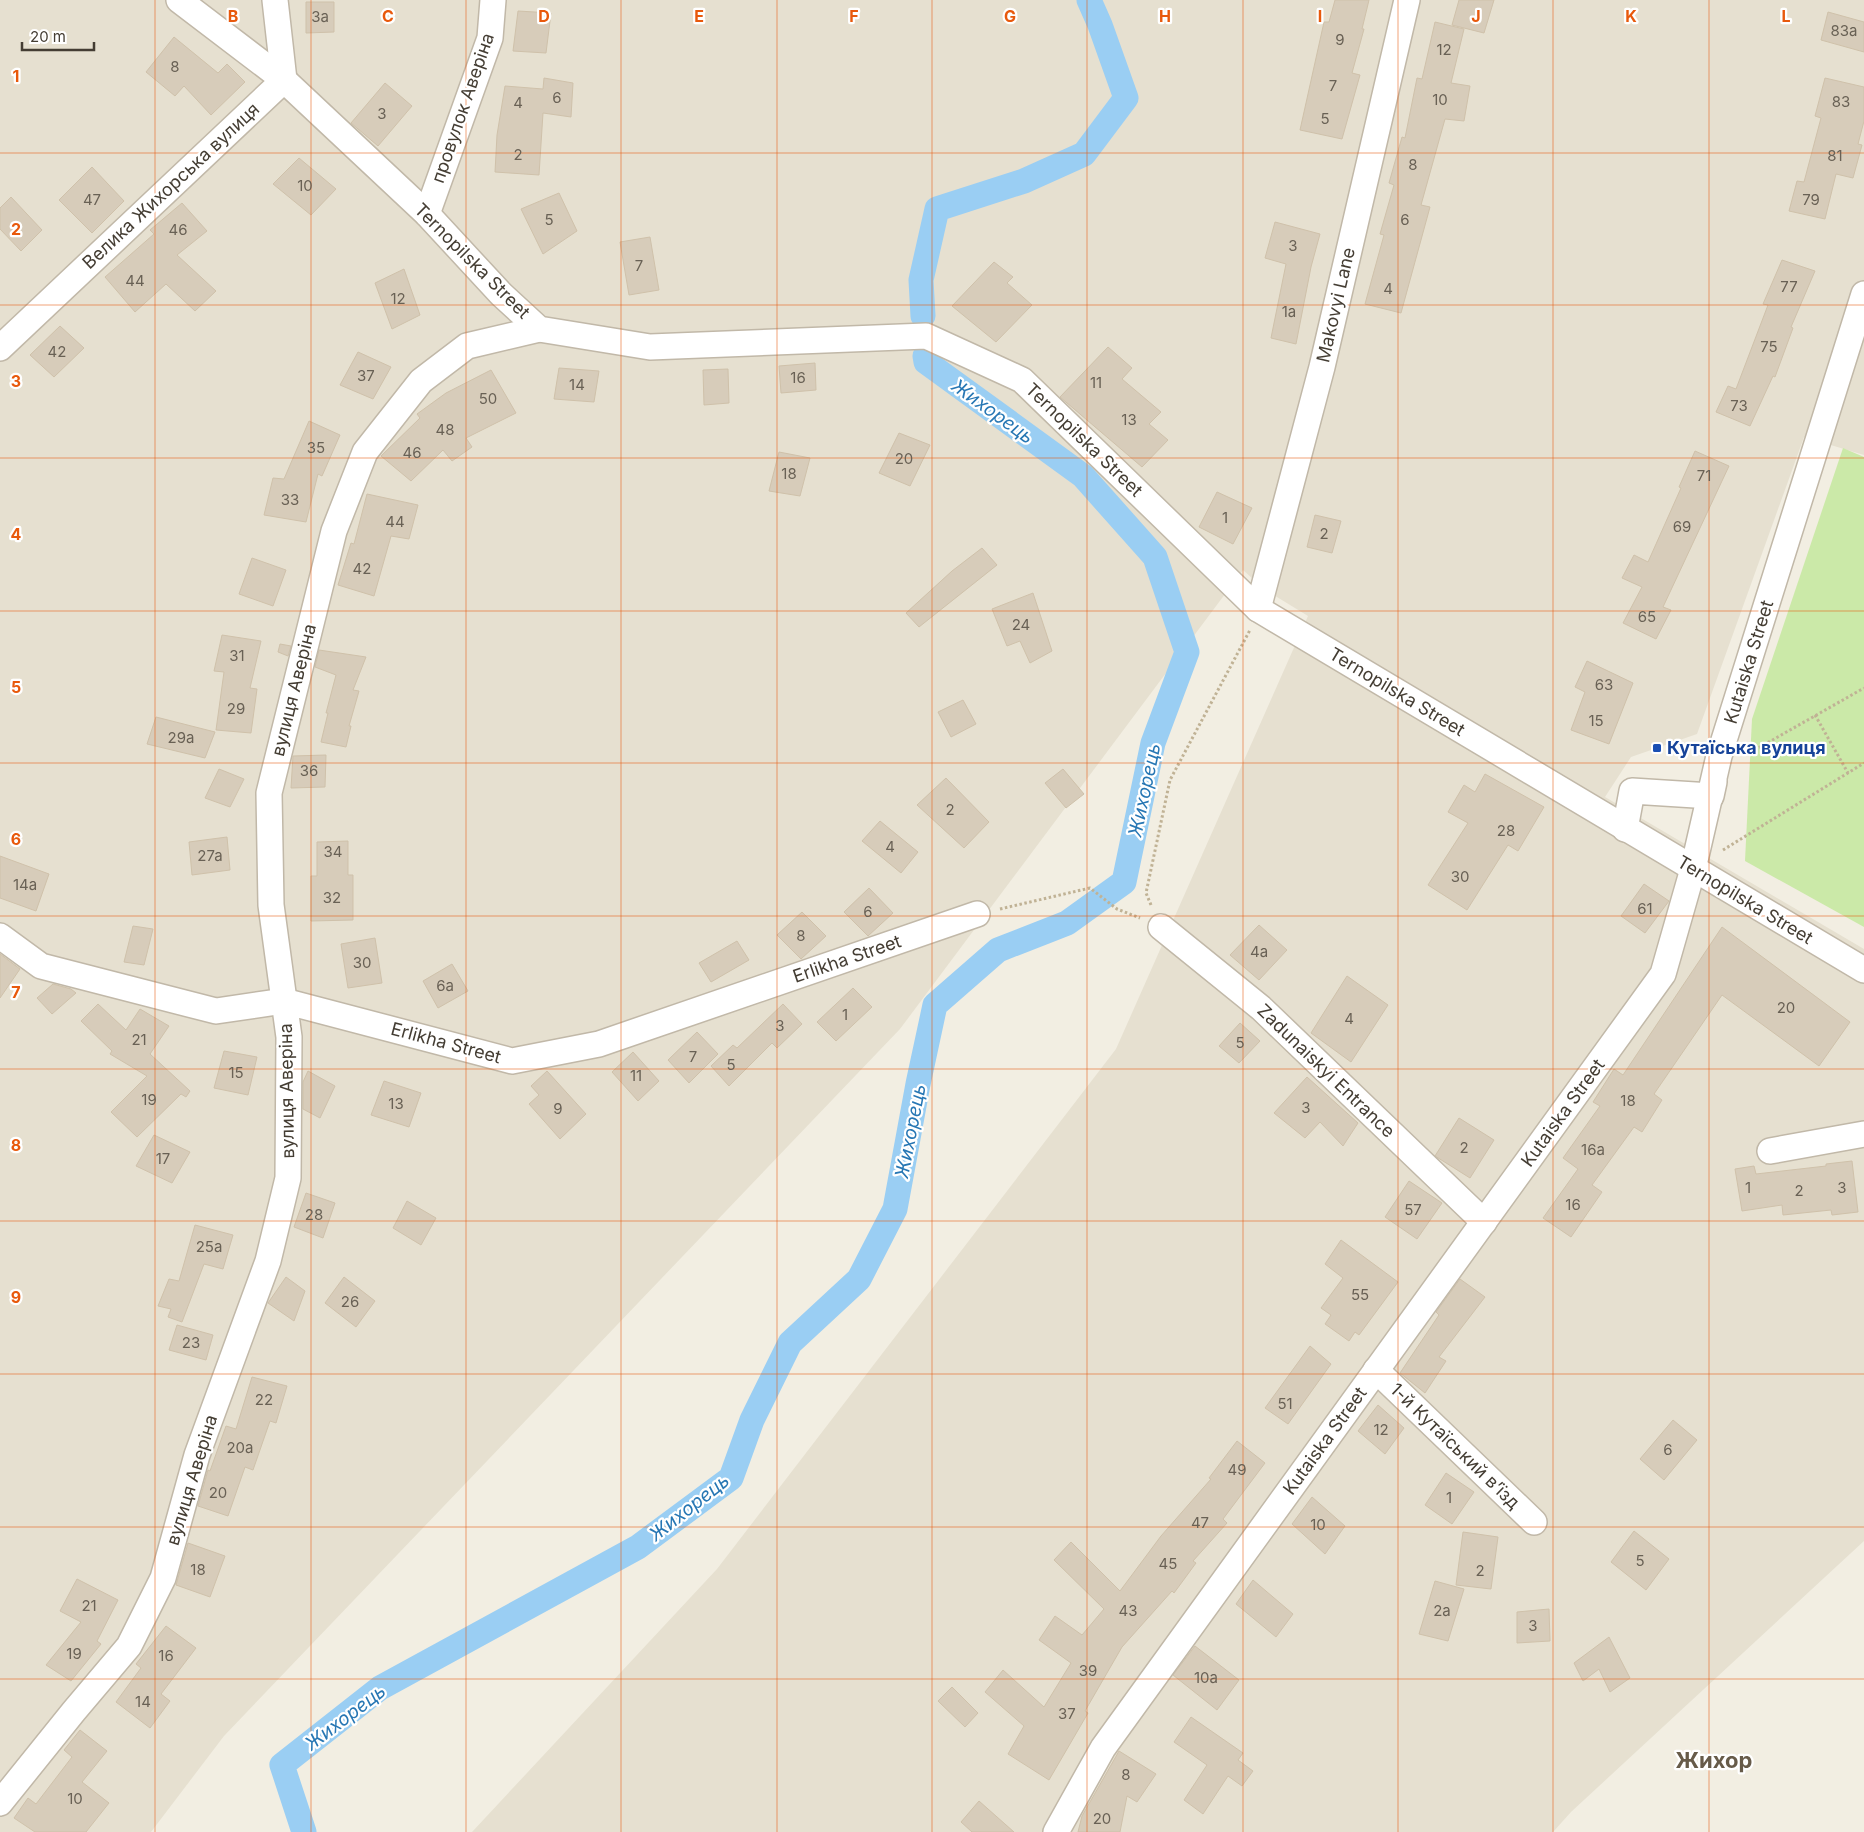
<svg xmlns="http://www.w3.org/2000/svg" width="1864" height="1832" font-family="Inter,sans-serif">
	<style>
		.residential { fill: #e6e0d0 }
		.green { fill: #cbe9a8 }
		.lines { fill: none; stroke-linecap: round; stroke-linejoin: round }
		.canal { stroke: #9acef3; stroke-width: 25 }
		.building { fill: #d7ccba; stroke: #cfc1aa }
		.street-casing { stroke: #c1b8a8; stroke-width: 28 }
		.path { stroke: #c0b295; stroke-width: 3; stroke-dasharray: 2.5 2.5; stroke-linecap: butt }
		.street { stroke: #fff; stroke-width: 25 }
		.grid { fill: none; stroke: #e8590c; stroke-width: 1; stroke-opacity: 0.55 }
		.transit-dot { fill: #1a4fb4; stroke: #fff; stroke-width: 2 }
		.labels { text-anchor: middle; stroke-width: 4.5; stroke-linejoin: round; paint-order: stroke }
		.number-label { font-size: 15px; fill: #696155 }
		.street-label { font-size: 18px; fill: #443d33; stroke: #fff }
		.transit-label { font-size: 18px; font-weight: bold; fill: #164399; stroke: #fff; text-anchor: start }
		.water-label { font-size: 19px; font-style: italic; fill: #2777b4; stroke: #fff }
		.district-label { font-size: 22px; font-weight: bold; fill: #675b49; stroke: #fff }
		.grid-label { font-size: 16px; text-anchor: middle; font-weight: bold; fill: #e8590c; stroke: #fff; stroke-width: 4.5; stroke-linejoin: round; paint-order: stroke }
	</style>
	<rect width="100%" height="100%" fill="#f2eee2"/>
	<path class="residential" d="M0,0H1864V455L1804,437L1697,734L1631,757L1605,797L1864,949V1541L1571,1812L1553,1832H472L717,1569L1116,1049L1308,616L1264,589L1243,570L900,1029L224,1736L151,1832H0Z"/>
	<path class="green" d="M1843,448L1864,457V927L1745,861L1752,719Z"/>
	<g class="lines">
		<g class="canal">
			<path d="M923,316L921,280L937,209L1024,181L1084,154L1126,98L1100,25L1089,0"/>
			<path d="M304,1832L282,1765L380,1688L638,1547L731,1478L752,1420L790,1343L859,1279L895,1209L918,1084L935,1005L998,950L1067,923L1124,882L1153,743L1187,652L1155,557L1083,476L926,362L925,356"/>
		</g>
	</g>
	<g class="building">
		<path d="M1335,0H1369L1362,29H1364L1352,73L1360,75L1342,139L1300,130L1324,22H1329Z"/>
		<path d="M1459,0H1494L1484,33L1452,25Z"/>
		<path d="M306,2H334V32L306,33Z"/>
		<path d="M518,11L551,13L546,53L513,51Z"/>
		<path d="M1828,12L1864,22V52L1821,40Z"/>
		<path d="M1435,22L1464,29L1451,83L1470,86L1464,121L1445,119L1421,205L1430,207L1401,313L1365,304L1384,235L1380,234L1394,185L1389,183L1402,137L1405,138L1417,78L1422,79Z"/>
		<path d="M174,37L218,73L227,64L245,82L211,115L184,86L175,96L146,72Z"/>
		<path d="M544,78L573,83L571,117L543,113L539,175L495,172L497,135L505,86L543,89Z"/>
		<path d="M1825,78L1864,87V121L1858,144L1862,145L1853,178L1836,174L1825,219L1789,211L1797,181L1804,182L1821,118L1815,116Z"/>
		<path d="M385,83L412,106L378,146L351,123Z"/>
		<path d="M299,158L336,189L311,215L273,184Z"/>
		<path d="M92,167L124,201L92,233L59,200Z"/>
		<path d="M559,193L577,231L543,254L521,209Z"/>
		<path d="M11,197L42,230L21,251L0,229V208Z"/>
		<path d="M182,203L207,231L177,255L216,291L195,311L166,284L135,312L105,277L154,234L150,230Z"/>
		<path d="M1275,222L1320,234L1311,267L1296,344L1271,338L1286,264L1265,258Z"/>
		<path d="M650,237L659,290L629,295L620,242Z"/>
		<path d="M1782,260L1815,271L1791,327L1793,328L1775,377L1773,376L1750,426L1716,412L1728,386L1736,389L1768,305L1763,304Z"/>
		<path d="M994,262L1013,277L1007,283L1032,305L996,342L952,306Z"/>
		<path d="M404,269L420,315L392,329L375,283Z"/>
		<path d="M60,326L84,348L54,377L30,355Z"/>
		<path d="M1108,347L1132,368L1122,379L1161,412L1149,424L1168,440L1142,467L1060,397Z"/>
		<path d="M358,352L391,367L373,399L340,385Z"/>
		<path d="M815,363L816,390L781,393L779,366Z"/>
		<path d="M559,368L599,371L594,402L554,399Z"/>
		<path d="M728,369L729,403L704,405L703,370Z"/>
		<path d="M491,370L516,413L466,438L472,447L452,461L443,450L411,481L381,456L420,418L417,414L446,393Z"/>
		<path d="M309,421L340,435L322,476L318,474L306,522L264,515L273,478L284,479Z"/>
		<path d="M899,433L930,445L910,486L879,473Z"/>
		<path d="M1695,451L1729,466L1663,607L1671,610L1656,639L1623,623L1642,587L1622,578L1634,555L1648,562L1681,488L1679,487Z"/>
		<path d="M779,452L810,458L800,496L769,491Z"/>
		<path d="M1217,492L1252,508L1233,544L1199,527Z"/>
		<path d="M367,494L418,505L409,539L391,536L374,596L338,585L351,543L354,544Z"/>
		<path d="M1315,515L1341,521L1332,553L1307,547Z"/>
		<path d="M982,548L997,565L919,627L906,613L952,571Z"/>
		<path d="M252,558L286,570L273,606L239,594Z"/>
		<path d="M1033,593L1052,651L1030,663L1020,641L1007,646L992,609Z"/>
		<path d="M222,635L261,641L250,688L257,689L251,733L216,730L224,672L214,671Z"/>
		<path d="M280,644L291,646L288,656L278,652Z"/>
		<path d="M319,650L366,657L353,690L359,691L349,726H351L346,747L321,742L328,713H326L336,675L315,667Z"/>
		<path d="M1587,661L1633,683L1609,744L1571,730L1585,692L1575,687Z"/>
		<path d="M963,700L976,724L951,737L938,712Z"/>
		<path d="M156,717L215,732L205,758L147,744Z"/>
		<path d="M326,755L325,787L291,788L293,756Z"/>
		<path d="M219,769L244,779L230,807L205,798Z"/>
		<path d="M1063,769L1084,794L1066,808L1045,783Z"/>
		<path d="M1485,774L1544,807L1518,851L1508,845L1467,910L1428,885L1468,823L1448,812L1464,785L1475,792Z"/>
		<path d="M946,778L989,822L964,848L917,805Z"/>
		<path d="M880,821L918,852L901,873L862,841Z"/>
		<path d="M227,837L230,870L192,875L189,842Z"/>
		<path d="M348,841V875H353V920L311,921V876H317V842Z"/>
		<path d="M0,856L49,874L36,911L0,898Z"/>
		<path d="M1644,884L1669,901L1645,933L1621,916Z"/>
		<path d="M869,888L893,913L868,936L844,912Z"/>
		<path d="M802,912L826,936L801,959L777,935Z"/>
		<path d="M1259,925L1287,950L1259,980L1230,955Z"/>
		<path d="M133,926L153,929L144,965L124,962Z"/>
		<path d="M1722,927L1850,1022L1819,1066L1722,995L1654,1094L1662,1100L1642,1132L1634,1127L1592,1185L1602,1192L1571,1237L1543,1218L1578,1169L1563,1158L1600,1106L1593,1102L1614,1069L1623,1075Z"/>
		<path d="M375,938L382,983L348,988L341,944Z"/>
		<path d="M737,941L749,960L711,982L699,963Z"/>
		<path d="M0,954L20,969L0,998Z"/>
		<path d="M452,964L468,991L438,1008L423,981Z"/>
		<path d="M1347,976L1388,1005L1351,1062L1311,1033Z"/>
		<path d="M53,984L71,989L76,993L52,1014L37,998Z"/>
		<path d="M853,988L872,1007L836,1041L817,1022Z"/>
		<path d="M98,1004L126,1030L140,1009L169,1026L150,1054L190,1091L186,1097L181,1094L137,1137L111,1112L147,1076L110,1054L112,1051L81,1021Z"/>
		<path d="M783,1004L802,1024L777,1048L772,1043L729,1086L711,1066L733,1045L737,1048Z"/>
		<path d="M1240,1023L1260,1041L1239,1063L1219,1046Z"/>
		<path d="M697,1032L718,1054L689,1083L668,1060Z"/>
		<path d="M224,1051L257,1057L248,1095L214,1088Z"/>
		<path d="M633,1052L659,1081L638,1101L612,1072Z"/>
		<path d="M308,1071L335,1086L320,1118L303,1109V1082Z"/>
		<path d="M547,1071L586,1114L560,1139L529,1104L539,1095L531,1086Z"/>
		<path d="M1307,1077L1358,1123L1343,1146L1320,1122L1305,1138L1274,1113Z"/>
		<path d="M384,1081L421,1093L409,1127L371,1115Z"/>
		<path d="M1459,1118L1494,1140L1470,1178L1435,1156Z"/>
		<path d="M154,1135L190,1152L172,1183L136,1166Z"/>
		<path d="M1852,1161L1858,1212L1832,1215L1831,1210L1783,1215L1782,1205L1742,1211L1735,1169L1754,1166L1756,1174L1826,1166V1164Z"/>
		<path d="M1409,1181L1442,1203L1417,1239L1385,1217Z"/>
		<path d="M306,1193L335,1203L323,1238L294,1227Z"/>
		<path d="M407,1201L436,1218L421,1245L393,1228Z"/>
		<path d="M195,1225L233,1235L223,1269L204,1264L182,1322L168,1317L171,1309L158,1306L169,1279L179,1281Z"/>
		<path d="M1341,1240L1398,1282L1359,1335L1355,1332L1349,1341L1325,1324L1331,1315L1321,1308L1343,1278L1325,1264Z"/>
		<path d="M286,1277L305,1291L294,1321L268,1303Z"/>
		<path d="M344,1277L375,1301L356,1327L325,1303Z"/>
		<path d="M1460,1279L1485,1297L1439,1357L1446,1361L1425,1393L1400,1373L1439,1315L1436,1312Z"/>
		<path d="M177,1325L213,1335L206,1360L169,1350Z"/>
		<path d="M1310,1346L1331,1364L1288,1424L1265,1408Z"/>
		<path d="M252,1377L287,1386L276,1423L270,1421L253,1470L245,1467L228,1516L198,1506L208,1470L210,1471L226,1426L236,1429Z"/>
		<path d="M1378,1405L1404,1428L1385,1454L1358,1431Z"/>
		<path d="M1673,1420L1697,1440L1664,1480L1640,1459Z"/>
		<path d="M1237,1441L1265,1463L1223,1519L1227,1523L1193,1561L1196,1563L1174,1593L1172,1591L1122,1647L1085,1711L1088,1713L1049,1780L1008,1754L1024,1726L985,1692L1003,1670L1044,1707L1071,1663L1039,1640L1055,1616L1082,1635L1104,1609L1054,1560L1071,1542L1120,1591L1161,1536L1211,1479L1209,1478Z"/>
		<path d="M1446,1473L1474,1492L1452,1524L1425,1505Z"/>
		<path d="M1312,1497L1345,1526L1325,1554L1292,1524Z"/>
		<path d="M1634,1531L1669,1559L1646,1590L1611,1562Z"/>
		<path d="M1463,1532L1498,1537L1491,1589L1456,1585Z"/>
		<path d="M188,1543L225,1556L210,1597L176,1585Z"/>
		<path d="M77,1579L118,1600L97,1641L101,1644L71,1681L46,1665L81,1622L60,1611Z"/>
		<path d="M1253,1580L1293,1614L1276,1637L1236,1604Z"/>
		<path d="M1435,1581L1464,1589L1448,1641L1419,1634Z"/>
		<path d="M1549,1609L1550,1641L1517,1643V1612Z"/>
		<path d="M166,1626L196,1648L161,1694L170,1701L150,1728L116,1702L141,1668L136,1664Z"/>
		<path d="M1609,1637L1630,1678L1610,1692L1599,1669L1583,1681L1574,1663Z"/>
		<path d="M1195,1646L1239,1680L1217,1710L1173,1675Z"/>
		<path d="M952,1687L978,1713L965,1727L938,1701Z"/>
		<path d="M1191,1717L1243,1753L1238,1760L1253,1771L1242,1786L1228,1776L1203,1814L1184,1800L1207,1765L1174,1742Z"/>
		<path d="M80,1730L107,1751L82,1782L109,1803L86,1832H35L14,1818L28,1798L36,1804L72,1757L64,1750Z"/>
		<path d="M1119,1751L1156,1774L1137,1802L1127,1796L1120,1832H1078L1082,1816Z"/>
		<path d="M979,1801L1014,1832H972L961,1822Z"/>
	</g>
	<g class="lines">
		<g class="street-casing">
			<g id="street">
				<path d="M179,0L284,80L427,214L501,294L539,329L650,347L926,336L1022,380L1258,609L1864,970"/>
				<path d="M427,214L490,38L493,0"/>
				<path d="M0,348L284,80L275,0"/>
				<path d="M1258,609L1322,367L1407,0"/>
				<path d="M1625,829L1632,791L1711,796L1714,782"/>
				<path d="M1161,927L1261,1008L1484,1222"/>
				<path d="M0,936L41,966L216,1011L284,1001L512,1061L599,1044L977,914"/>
				<path d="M1770,1151L1864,1134"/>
				<path d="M1376,1370L1534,1522"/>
				<path d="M0,1803L74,1711L129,1646L163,1578L197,1455L268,1261L288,1178L289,1037L271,905L269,793L334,531L365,452L421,381L467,346L539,329"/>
				<path d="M1056,1832L1103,1748L1663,974L1693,869L1719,756L1864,294"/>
			</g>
		</g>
		<g class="path">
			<path d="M1815,715L1848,773"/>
			<path d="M1746,755L1864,688"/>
			<path d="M1723,850L1864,763"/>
			<path d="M1151,905L1146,893L1170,780L1250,630"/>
			<path d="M1000,909L1090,888L1117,909L1140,918"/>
		</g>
		<use href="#street" class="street"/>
	</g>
	<path class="grid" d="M155,0V1832M311,0V1832M466,0V1832M621,0V1832M777,0V1832M932,0V1832M1087,0V1832M1243,0V1832M1398,0V1832M1553,0V1832M1709,0V1832M0,153H1864M0,305H1864M0,458H1864M0,611H1864M0,763H1864M0,916H1864M0,1069H1864M0,1221H1864M0,1374H1864M0,1527H1864M0,1679H1864"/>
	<rect class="transit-dot" x="1652" y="743" width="10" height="10" rx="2.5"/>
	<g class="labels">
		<g class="number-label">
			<text x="320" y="22">3а</text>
			<text x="1844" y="36">83а</text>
			<text x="1340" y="45">9</text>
			<text x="1444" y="55">12</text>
			<text x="175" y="72">8</text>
			<text x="1333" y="91">7</text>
			<text x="557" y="103">6</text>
			<text x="1440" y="105">10</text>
			<text x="1841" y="107">83</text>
			<text x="518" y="108">4</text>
			<text x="382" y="119">3</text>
			<text x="1325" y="124">5</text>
			<text x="518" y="160">2</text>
			<text x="1835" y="161">81</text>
			<text x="1413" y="170">8</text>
			<text x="305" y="191">10</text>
			<text x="92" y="205">47</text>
			<text x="1811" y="205">79</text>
			<text x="549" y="225">5</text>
			<text x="1405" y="225">6</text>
			<text x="178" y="235">46</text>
			<text x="1293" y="251">3</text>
			<text x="639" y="271">7</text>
			<text x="135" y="286">44</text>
			<text x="1789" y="292">77</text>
			<text x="1388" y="294">4</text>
			<text x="398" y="304">12</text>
			<text x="1289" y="317">1а</text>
			<text x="1769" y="352">75</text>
			<text x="57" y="357">42</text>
			<text x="366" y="381">37</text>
			<text x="798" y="383">16</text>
			<text x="1096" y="388">11</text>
			<text x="577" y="390">14</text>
			<text x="488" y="404">50</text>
			<text x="1739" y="411">73</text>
			<text x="1129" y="425">13</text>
			<text x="445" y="435">48</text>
			<text x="316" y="453">35</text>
			<text x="412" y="458">46</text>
			<text x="904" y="464">20</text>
			<text x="789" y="479">18</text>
			<text x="1704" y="481">71</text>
			<text x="290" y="505">33</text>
			<text x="1225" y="523">1</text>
			<text x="395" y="527">44</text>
			<text x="1682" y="532">69</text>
			<text x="1324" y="539">2</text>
			<text x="362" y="574">42</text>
			<text x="1647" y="622">65</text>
			<text x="1021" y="630">24</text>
			<text x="237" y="661">31</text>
			<text x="1604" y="690">63</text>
			<text x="236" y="714">29</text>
			<text x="1596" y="726">15</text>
			<text x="181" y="743">29а</text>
			<text x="309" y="776">36</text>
			<text x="950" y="815">2</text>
			<text x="1506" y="836">28</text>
			<text x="890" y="852">4</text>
			<text x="333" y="857">34</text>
			<text x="210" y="861">27а</text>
			<text x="1460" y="882">30</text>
			<text x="25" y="890">14а</text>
			<text x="332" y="903">32</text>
			<text x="1645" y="914">61</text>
			<text x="868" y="917">6</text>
			<text x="801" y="941">8</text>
			<text x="1259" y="957">4а</text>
			<text x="362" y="968">30</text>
			<text x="445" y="991">6а</text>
			<text x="1786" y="1013">20</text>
			<text x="845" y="1020">1</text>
			<text x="1349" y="1024">4</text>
			<text x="780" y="1031">3</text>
			<text x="139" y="1045">21</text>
			<text x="1240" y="1048">5</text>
			<text x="693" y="1062">7</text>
			<text x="731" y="1070">5</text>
			<text x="236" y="1078">15</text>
			<text x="636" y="1081">11</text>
			<text x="149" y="1105">19</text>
			<text x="1628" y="1106">18</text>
			<text x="396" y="1109">13</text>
			<text x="1306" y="1113">3</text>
			<text x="558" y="1114">9</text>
			<text x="1464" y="1153">2</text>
			<text x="1593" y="1155">16а</text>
			<text x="163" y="1164">17</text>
			<text x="1748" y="1193">1</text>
			<text x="1842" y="1193">3</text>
			<text x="1799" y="1196">2</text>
			<text x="1573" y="1210">16</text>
			<text x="1413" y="1215">57</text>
			<text x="314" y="1220">28</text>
			<text x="209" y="1252">25а</text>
			<text x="1360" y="1300">55</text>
			<text x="350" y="1307">26</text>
			<text x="191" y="1348">23</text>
			<text x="264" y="1405">22</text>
			<text x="1285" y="1409">51</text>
			<text x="1381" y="1435">12</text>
			<text x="240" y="1453">20а</text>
			<text x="1668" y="1455">6</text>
			<text x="1237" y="1475">49</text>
			<text x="218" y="1498">20</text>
			<text x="1449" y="1503">1</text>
			<text x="1200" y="1528">47</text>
			<text x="1318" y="1530">10</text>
			<text x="1640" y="1566">5</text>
			<text x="1168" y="1569">45</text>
			<text x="198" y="1575">18</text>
			<text x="1480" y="1576">2</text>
			<text x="89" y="1611">21</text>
			<text x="1128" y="1616">43</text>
			<text x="1442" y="1616">2а</text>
			<text x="1533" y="1631">3</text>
			<text x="74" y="1659">19</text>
			<text x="166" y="1661">16</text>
			<text x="1088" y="1676">39</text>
			<text x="1206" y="1683">10а</text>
			<text x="143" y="1707">14</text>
			<text x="1067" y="1719">37</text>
			<text x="1126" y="1780">8</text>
			<text x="75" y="1804">10</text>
			<text x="1102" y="1824">20</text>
		</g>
		<g class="street-label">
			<text transform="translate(463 108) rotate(-71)" y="6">провулок Аверіна</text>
			<text transform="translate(171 186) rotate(-43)" y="6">Велика Жихорська вулиця</text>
			<text transform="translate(472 261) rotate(45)" y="6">Ternopilska Street</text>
			<text transform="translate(1336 305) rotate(-77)" y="6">Makovyi Lane</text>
			<text transform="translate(1084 440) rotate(44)" y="6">Ternopilska Street</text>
			<text transform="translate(1749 662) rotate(-73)" y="6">Kutaiska Street</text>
			<text transform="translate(294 690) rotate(-76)" y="6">вулиця Аверіна</text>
			<text transform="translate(1397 692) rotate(31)" y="6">Ternopilska Street</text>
			<text transform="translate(1745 900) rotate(31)" y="6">Ternopilska Street</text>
			<text transform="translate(847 959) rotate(-19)" y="6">Erlikha Street</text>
			<text transform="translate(446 1043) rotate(15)" y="6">Erlikha Street</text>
			<text transform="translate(1326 1071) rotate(44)" y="6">Zadunaiskyi Entrance</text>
			<text transform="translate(287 1091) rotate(-91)" y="6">вулиця Аверіна</text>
			<text transform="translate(1563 1113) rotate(-54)" y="6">Kutaiska Street</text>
			<text transform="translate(1325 1441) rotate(-54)" y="6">Kutaiska Street</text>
			<text transform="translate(1455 1446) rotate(44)" y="6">1-й Кутаїський в’їзд</text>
			<text transform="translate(192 1480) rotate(-73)" y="6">вулиця Аверіна</text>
		</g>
		<g class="transit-label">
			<text x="1667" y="754">Кутаїська вулиця</text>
		</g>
		<g class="water-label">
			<text transform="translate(993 411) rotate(36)" y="7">Жихорець</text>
			<text transform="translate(1144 790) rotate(-78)" y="7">Жихорець</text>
			<text transform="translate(910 1131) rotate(-79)" y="7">Жихорець</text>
			<text transform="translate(689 1507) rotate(-38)" y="7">Жихорець</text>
			<text transform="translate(345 1717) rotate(-37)" y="7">Жихорець</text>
		</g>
		<g class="district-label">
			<text x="1714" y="1768">Жихор</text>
		</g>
	</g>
	<g class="grid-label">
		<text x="233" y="22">B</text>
		<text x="388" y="22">C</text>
		<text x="544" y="22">D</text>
		<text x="699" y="22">E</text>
		<text x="854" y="22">F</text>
		<text x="1010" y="22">G</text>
		<text x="1165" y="22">H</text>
		<text x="1320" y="22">I</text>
		<text x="1476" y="22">J</text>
		<text x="1631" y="22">K</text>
		<text x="1786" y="22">L</text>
		<text x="16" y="82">1</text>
		<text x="16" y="235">2</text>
		<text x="16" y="387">3</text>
		<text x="16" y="540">4</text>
		<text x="16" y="693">5</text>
		<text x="16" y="845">6</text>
		<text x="16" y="998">7</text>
		<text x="16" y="1151">8</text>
		<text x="16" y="1303">9</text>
	</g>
	<path d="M22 42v8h72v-8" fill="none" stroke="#443d33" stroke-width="2.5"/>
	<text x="30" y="42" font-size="15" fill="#443d33" stroke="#ffffff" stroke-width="4" paint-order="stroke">20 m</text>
</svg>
